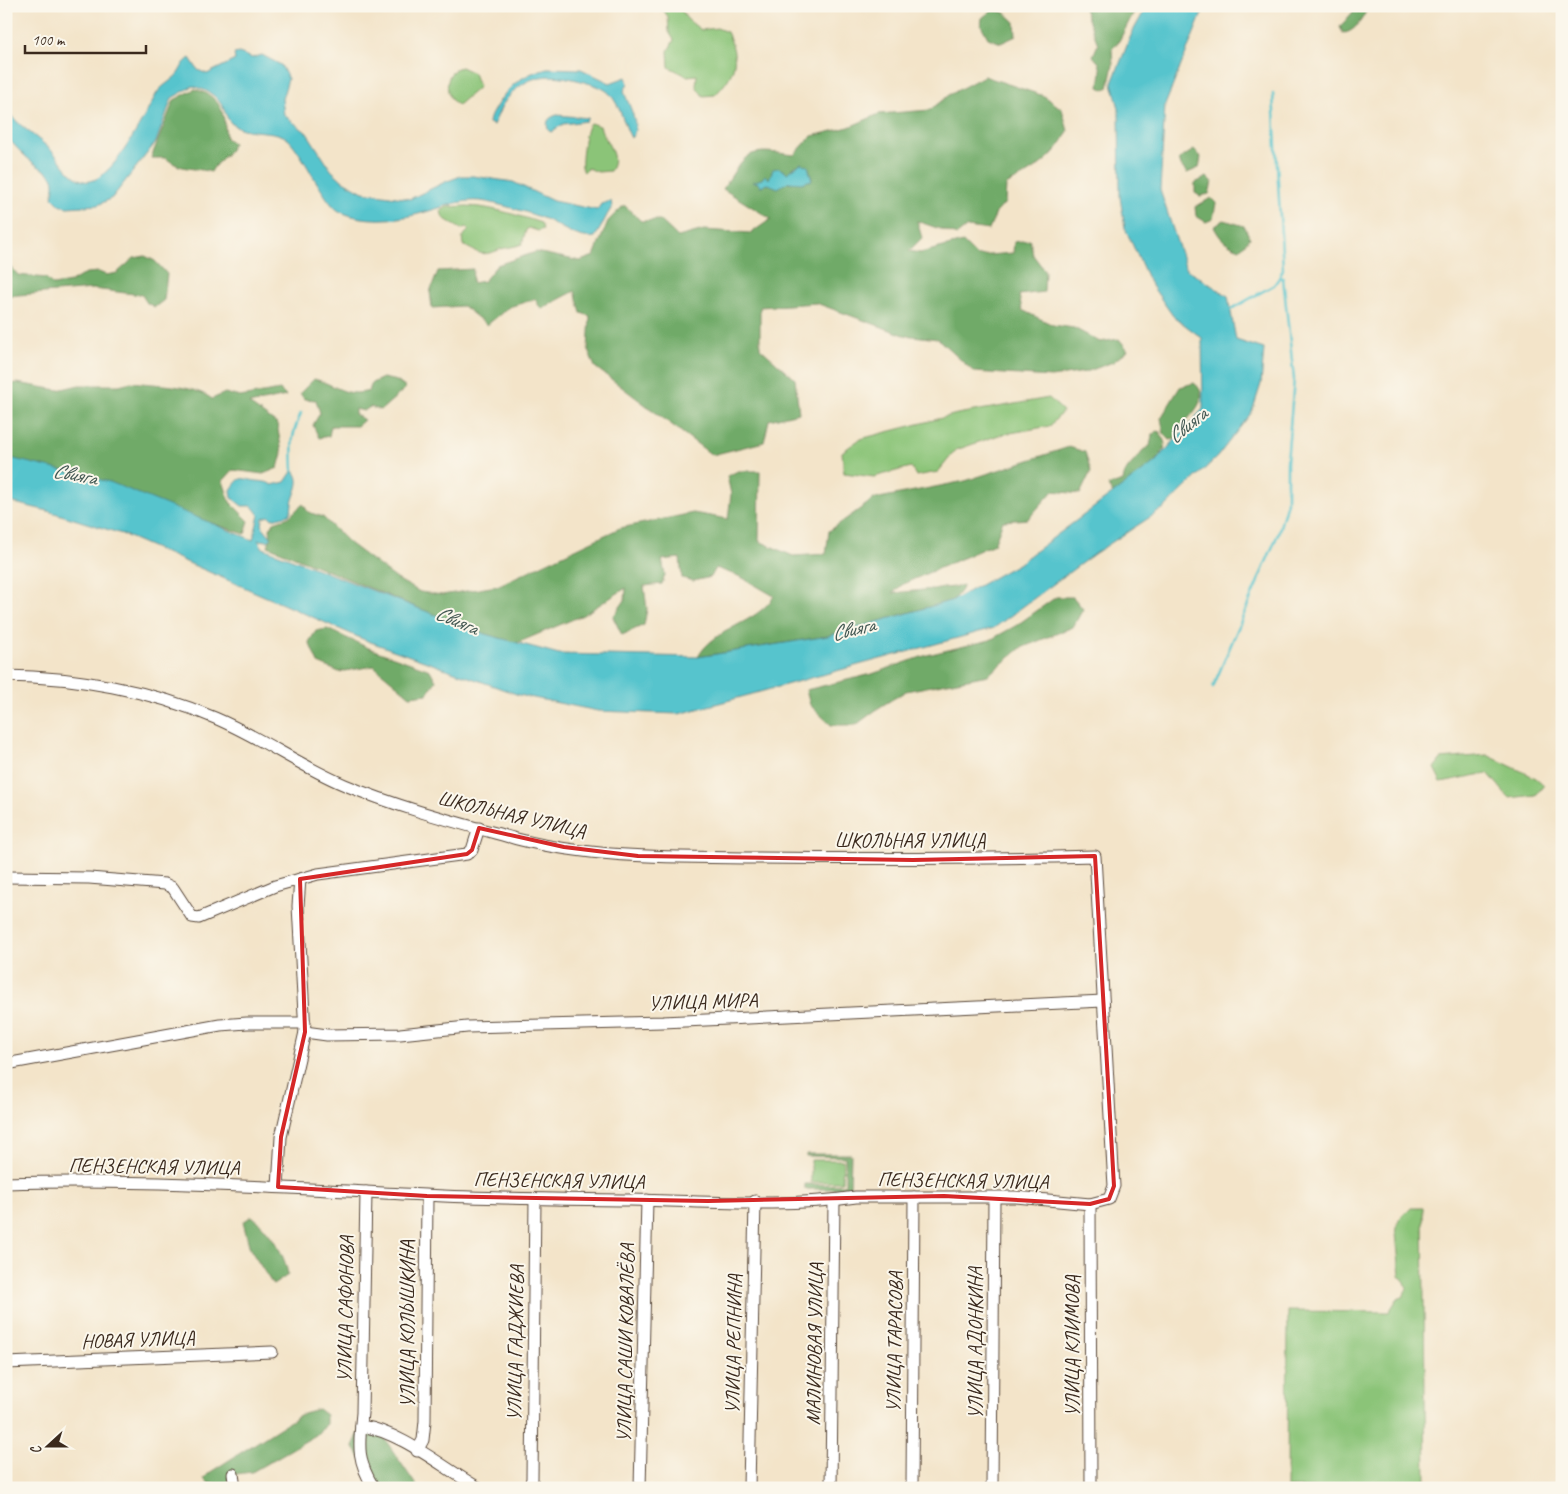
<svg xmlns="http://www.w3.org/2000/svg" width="1568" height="1494" font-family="Caveat,sans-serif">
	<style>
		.green { fill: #8bc478; stroke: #63774b }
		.forest { fill: #70aa68; stroke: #566a43; fill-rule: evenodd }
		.water { fill: #57c4cd; stroke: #497776 }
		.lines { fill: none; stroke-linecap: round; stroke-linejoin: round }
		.stream { stroke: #57c4cd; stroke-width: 2.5 }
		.minor-casing { stroke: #574638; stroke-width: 13 }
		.minor { stroke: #fff; stroke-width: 11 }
		.marked { fill: none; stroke: #d62828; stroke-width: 4; stroke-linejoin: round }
		.labels { text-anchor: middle; stroke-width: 4; stroke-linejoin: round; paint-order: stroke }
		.street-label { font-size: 20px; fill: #3b2a1e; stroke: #fbf7ec }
		.water-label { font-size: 21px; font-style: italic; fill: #435853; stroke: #fbf7ec }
	</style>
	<rect width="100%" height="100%" fill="#fbf7ec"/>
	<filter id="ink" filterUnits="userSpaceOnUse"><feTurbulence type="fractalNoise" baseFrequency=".02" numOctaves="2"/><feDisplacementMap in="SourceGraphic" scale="10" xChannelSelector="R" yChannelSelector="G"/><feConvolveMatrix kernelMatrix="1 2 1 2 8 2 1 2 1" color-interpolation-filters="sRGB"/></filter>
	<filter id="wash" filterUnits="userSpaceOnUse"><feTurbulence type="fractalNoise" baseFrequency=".0096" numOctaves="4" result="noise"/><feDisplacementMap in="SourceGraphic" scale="20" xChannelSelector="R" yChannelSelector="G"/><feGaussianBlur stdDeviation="1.12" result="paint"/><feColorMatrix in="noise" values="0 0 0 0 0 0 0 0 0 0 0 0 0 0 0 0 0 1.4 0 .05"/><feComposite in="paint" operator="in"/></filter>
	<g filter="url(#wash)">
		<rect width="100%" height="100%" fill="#f3e4c9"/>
		<g class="green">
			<path d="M661,6H679L687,19L701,30L717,28L727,32C740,59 736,74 715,95L703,96L696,86L697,75L687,76L669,67L668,51L674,40L669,32L668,17Z"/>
			<path d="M461,67L474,73L479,87L458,105C443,98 444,70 461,67Z"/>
			<path d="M590,123L600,126C604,141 621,156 610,171L598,172L588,168L584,172L582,169C581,160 584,129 590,123Z"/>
			<path d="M467,206C492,207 517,215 541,223L543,229L538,231L529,228L526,230L522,244C515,247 508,247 501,249C483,257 480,254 463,245L462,237L469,230L467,227L461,229L443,218L441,211L447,207Z"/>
			<path d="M1049,398L1063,411L1050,426L999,435L956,450L938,472L916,476L911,467L874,477L844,473L842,452L860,439L957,414Z"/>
			<path d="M1487,755L1536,778L1544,785L1536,795L1509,798L1488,773L1441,782L1434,768L1441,759Z"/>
			<path d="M811,1160H843L842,1182H811Z"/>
			<path d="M1411,1207H1423L1426,1488H1287L1288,1311L1389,1312L1397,1299L1403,1297L1407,1289L1405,1282L1400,1276L1396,1233L1399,1219Z"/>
		</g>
		<g class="forest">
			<path d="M1083,6H1137L1119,41L1112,49L1113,65L1108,88L1105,90L1099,87L1101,71L1099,63L1093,56L1098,44Z"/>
			<path d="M1358,6H1368C1365,16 1355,33 1343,33L1340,27Z"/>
			<path d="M992,10L1004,12L1015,22L1016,36L1001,43L988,38L981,25L982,18Z"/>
			<path d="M984,76L1044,96L1062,109L1068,131C1055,159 1032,171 1006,185L1005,203L996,213L989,230L967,227L957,235L917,221L922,238L909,251L920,253L963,242L977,256L1013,253L1014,242L1030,240L1033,255L1045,271L1044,292L1019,295L1022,310L1053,325L1074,328L1100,342L1119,339L1128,350L1113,362L1086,372L1051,377L974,372L938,339L904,335L816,303L760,307V348L795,379L799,413L769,420L764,442L712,455L595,367L588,349L590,316L581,313L575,291L541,309L535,299L509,307L487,325L463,306L432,308L430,292L438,271L473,269L472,283L484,281L497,265L536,252L580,261L594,256L608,221L624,205L641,221L660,220L678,237L704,230L751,233L771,219L723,189C748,149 748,149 794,155L812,136L849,127L879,114L930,110L949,95ZM796,165L808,166L812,180C795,183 777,182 760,186L757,182L765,177L769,179L779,168L787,173Z"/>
			<path d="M195,89C222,97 224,112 226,138L233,143C229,156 217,160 211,172C193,167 181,171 166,158H151L174,100Z"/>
			<path d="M1194,150L1201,157L1199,168L1187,173L1181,166L1179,159Z"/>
			<path d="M1207,177L1212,182L1209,194L1200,196L1195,193V183Z"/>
			<path d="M1211,198L1216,203L1213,219L1206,222L1196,216L1195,207Z"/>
			<path d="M1224,220L1244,226L1250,238L1240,249C1227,245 1220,239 1214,227Z"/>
			<path d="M145,256L155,261L167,274L164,300L155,307L147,303L142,295L93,289L6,296V267H11L18,275L46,278L53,285L71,282L86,273L99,272L106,275L117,273L134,258Z"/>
			<path d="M383,378L397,381L406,388L381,410L370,407L364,411L355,409V414L364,420L357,426H331L329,436L319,438L313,425L320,413L316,400L304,399L300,393L314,379C335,384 345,398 369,391L372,383Z"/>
			<path d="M131,382C154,385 193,384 212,399L225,393L240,397L280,390L286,396L249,404L277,424L282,453L278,468L263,474L233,470L223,481L230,502L249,521L245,534L64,475L6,466V385L17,383L58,390L79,385H119Z"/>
			<path d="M1194,383C1214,398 1187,418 1180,428C1177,431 1176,436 1174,439L1170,440L1164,434L1161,418L1180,387Z"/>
			<path d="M1157,431L1160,432L1165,443L1164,450L1145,474L1114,495L1108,486L1123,481C1124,466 1138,461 1143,450L1150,446L1152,435Z"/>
			<path d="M1069,447L1085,452L1091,471L1080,494L1053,491L1028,519L1003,521L994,544L903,584L893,593L964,586L953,600L828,636L698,657C714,627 756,625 774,596L741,577L716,568L711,577L693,581L682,578L680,558L662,560L665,575L662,584L644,586L647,609L644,625L622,635L613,617L625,600L626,588L583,615L517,643L485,634L435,615L268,546L271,537L270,529L274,522L289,517L303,504L308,512L323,517L349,543L397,579L420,592L442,595L497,586L620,528L693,513L728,519L731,494L727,476L738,471H760L759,541L793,556L826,554L829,531L874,499L965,481Z"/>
			<path d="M1056,597H1073L1083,609L1073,627L1021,648L988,675L906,691L880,707L856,725H831L810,705L806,690L872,674L927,655L990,640L1017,625Z"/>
			<path d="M327,629L371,649L430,670L436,681L427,694L410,696L374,666L339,672L318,663L309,642L316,631Z"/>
			<path d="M806,1154H851L850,1189H805V1184L845,1185V1157L806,1156Z"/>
			<path d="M252,1216C269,1230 285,1253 288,1275L273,1285L250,1249L243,1222Z"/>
			<path d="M318,1409L326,1415V1424L316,1435L252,1472L236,1474C227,1485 221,1484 208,1483L204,1479L209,1473L303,1413Z"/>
			<path d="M360,1431L382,1435L418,1488H379L353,1446Z"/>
		</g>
		<g class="water">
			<path d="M1147,6H1205L1165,105L1160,190L1186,269L1228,296L1236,340L1264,349L1261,384L1252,412L1217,457L1164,508L1094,554L994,628L679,714L598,711L519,695L365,640L122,534L48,511L6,501V457L110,482L253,540L259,515L252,506H242L232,498L231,490C241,474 241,479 257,481C263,482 266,481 272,485L285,482L293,470C304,481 294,492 292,504C291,509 292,511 289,515L272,519L269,516L263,518L262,526L272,538L268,541L258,540L263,548L485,634L559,654L698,657L828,636L953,600L1018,564L1155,462L1203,409L1202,338L1173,316L1150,283L1125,228L1120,197L1119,108L1112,83L1132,33Z"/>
			<path d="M239,53L252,58L262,55L281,65L288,79L282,99L284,115L307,133L331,170L343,181L363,192L410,199L445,182L461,176H473L513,182L553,201L597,210L601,204L611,201L612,207C605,217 602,227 595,237C578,240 562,227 547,220C532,213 496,203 481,201C460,199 441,208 422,213C398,220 362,223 339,211C324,202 304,155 289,140C277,128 252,135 235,126C226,121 226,111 221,104C214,93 205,90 193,86L172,98L156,142L112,198L98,205L67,207L60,205L52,197C59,172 47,174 31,161C22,154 14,145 6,136V110C19,126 36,136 51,150C62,160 69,177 84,181C111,187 146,112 157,93C163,84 174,80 179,72C183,65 183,63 190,58L198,70L207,74L235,60L234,54Z"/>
			<path d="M547,68L581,69L610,83L626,77L628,83L624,91C628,105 642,126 631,138C623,123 621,106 609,93C602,86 587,83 577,80C545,72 524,75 503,104C499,111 497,118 493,125L489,123C490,115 493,112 497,105C509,85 524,74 547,68Z"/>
			<path d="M557,115L588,118L586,121L563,124L551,132L548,130C546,121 548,118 557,115Z"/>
			<path d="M801,163L808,166L812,180L801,183L788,182L778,188L768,184L760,186L757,182H752L762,179L765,175L769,179L773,169L779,168L787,173Z"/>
		</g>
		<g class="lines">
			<g class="stream">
				<path d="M1273,94L1283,269L1279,278"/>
				<path d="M293,470C292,443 290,439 301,413"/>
				<path d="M1213,687L1278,534L1287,502V462L1294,379L1283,278H1279L1274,285L1228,311"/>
			</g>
		</g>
	</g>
	<g filter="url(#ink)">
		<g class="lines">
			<g class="minor-casing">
				<g id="minor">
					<path d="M6,676C75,677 151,690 215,718C260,737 300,766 345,785C400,808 459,823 517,839C595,859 677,857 758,858C870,859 983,859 1095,856L1114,1186L1109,1199L1090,1204L1016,1197H856C782,1208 705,1201 630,1200C562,1199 493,1199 425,1195C286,1188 146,1179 6,1183"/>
					<path d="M6,877L89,878L165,884L173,888L192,917L199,918L275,886L318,874L467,854L472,850L479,828"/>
					<path d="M305,1032L327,1035L400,1034L467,1027L663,1022L1103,1001"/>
					<path d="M6,1064L220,1025L247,1023H305"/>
					<path d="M278,1187L281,1137L305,1032L298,906L300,879"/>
					<path d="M366,1192L362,1413C359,1444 356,1460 374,1488"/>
					<path d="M1090,1204L1091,1488"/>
					<path d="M6,1363L272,1352"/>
					<path d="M361,1426C402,1432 443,1468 479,1488"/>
					<path d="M417,1451L423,1440L425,1421L427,1196"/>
					<path d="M233,1474L235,1488"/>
					<path d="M529,1488L532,1479L535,1199"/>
					<path d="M640,1488L647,1200"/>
					<path d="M749,1488L755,1201"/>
					<path d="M831,1488L834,1200"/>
					<path d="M912,1488L914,1197"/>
					<path d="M992,1488L994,1198"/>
				</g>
			</g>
			<use href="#minor" class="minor"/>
		</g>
	</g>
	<path class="marked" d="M479,828L564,847L638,856L913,860L1095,856L1114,1186L1109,1199L1090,1204L944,1196L708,1201L427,1196L278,1187L281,1137L305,1032L300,879L467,854L472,850Z"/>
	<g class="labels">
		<g class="street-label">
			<text transform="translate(512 814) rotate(13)" y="7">ШКОЛЬНАЯ УЛИЦА</text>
			<text x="910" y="847">ШКОЛЬНАЯ УЛИЦА</text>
			<text transform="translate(703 1001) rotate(-2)" y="7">УЛИЦА МИРА</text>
			<text transform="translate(154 1166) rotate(1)" y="7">ПЕНЗЕНСКАЯ УЛИЦА</text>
			<text transform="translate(559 1180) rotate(1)" y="7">ПЕНЗЕНСКАЯ УЛИЦА</text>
			<text transform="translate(963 1180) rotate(1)" y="7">ПЕНЗЕНСКАЯ УЛИЦА</text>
			<text transform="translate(345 1309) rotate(-89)" y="7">УЛИЦА САФОНОВА</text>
			<text transform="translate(407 1324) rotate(-90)" y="7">УЛИЦА КОЛЫШКИНА</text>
			<text transform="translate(138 1339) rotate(-2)" y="7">НОВАЯ УЛИЦА</text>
			<text transform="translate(894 1342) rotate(-89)" y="7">УЛИЦА ТАРАСОВА</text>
			<text transform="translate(515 1343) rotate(-89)" y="7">УЛИЦА ГАДЖИЕВА</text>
			<text transform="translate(625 1343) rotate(-89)" y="7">УЛИЦА САШИ КОВАЛЁВА</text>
			<text transform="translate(975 1343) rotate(-90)" y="7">УЛИЦА АДОНКИНА</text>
			<text transform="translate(733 1344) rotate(-89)" y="7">УЛИЦА РЕПНИНА</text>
			<text transform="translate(814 1344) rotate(-89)" y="7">МАЛИНОВАЯ УЛИЦА</text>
			<text transform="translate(1072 1346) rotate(-90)" y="7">УЛИЦА КЛИМОВА</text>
		</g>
		<g class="water-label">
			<text transform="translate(1187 425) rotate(-39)" y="7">Свияга</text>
			<text transform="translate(75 474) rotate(11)" y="7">Свияга</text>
			<text transform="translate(457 620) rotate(23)" y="7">Свияга</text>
			<text transform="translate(853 629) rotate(-13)" y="7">Свияга</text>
		</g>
	</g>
	<rect width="1568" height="1494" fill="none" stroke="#fbf7ec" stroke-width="25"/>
	<g transform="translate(48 1446) rotate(249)" stroke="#fbf7ec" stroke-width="4" paint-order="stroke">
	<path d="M0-4L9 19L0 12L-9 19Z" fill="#3b2a1e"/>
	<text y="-8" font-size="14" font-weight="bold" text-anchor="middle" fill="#3b2a1e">С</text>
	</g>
	<path d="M25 45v8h121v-8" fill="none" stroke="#3b2a1e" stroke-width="2.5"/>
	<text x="32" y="45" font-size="15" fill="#3b2a1e" stroke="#fbf7ec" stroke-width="4" paint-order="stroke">100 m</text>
</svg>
